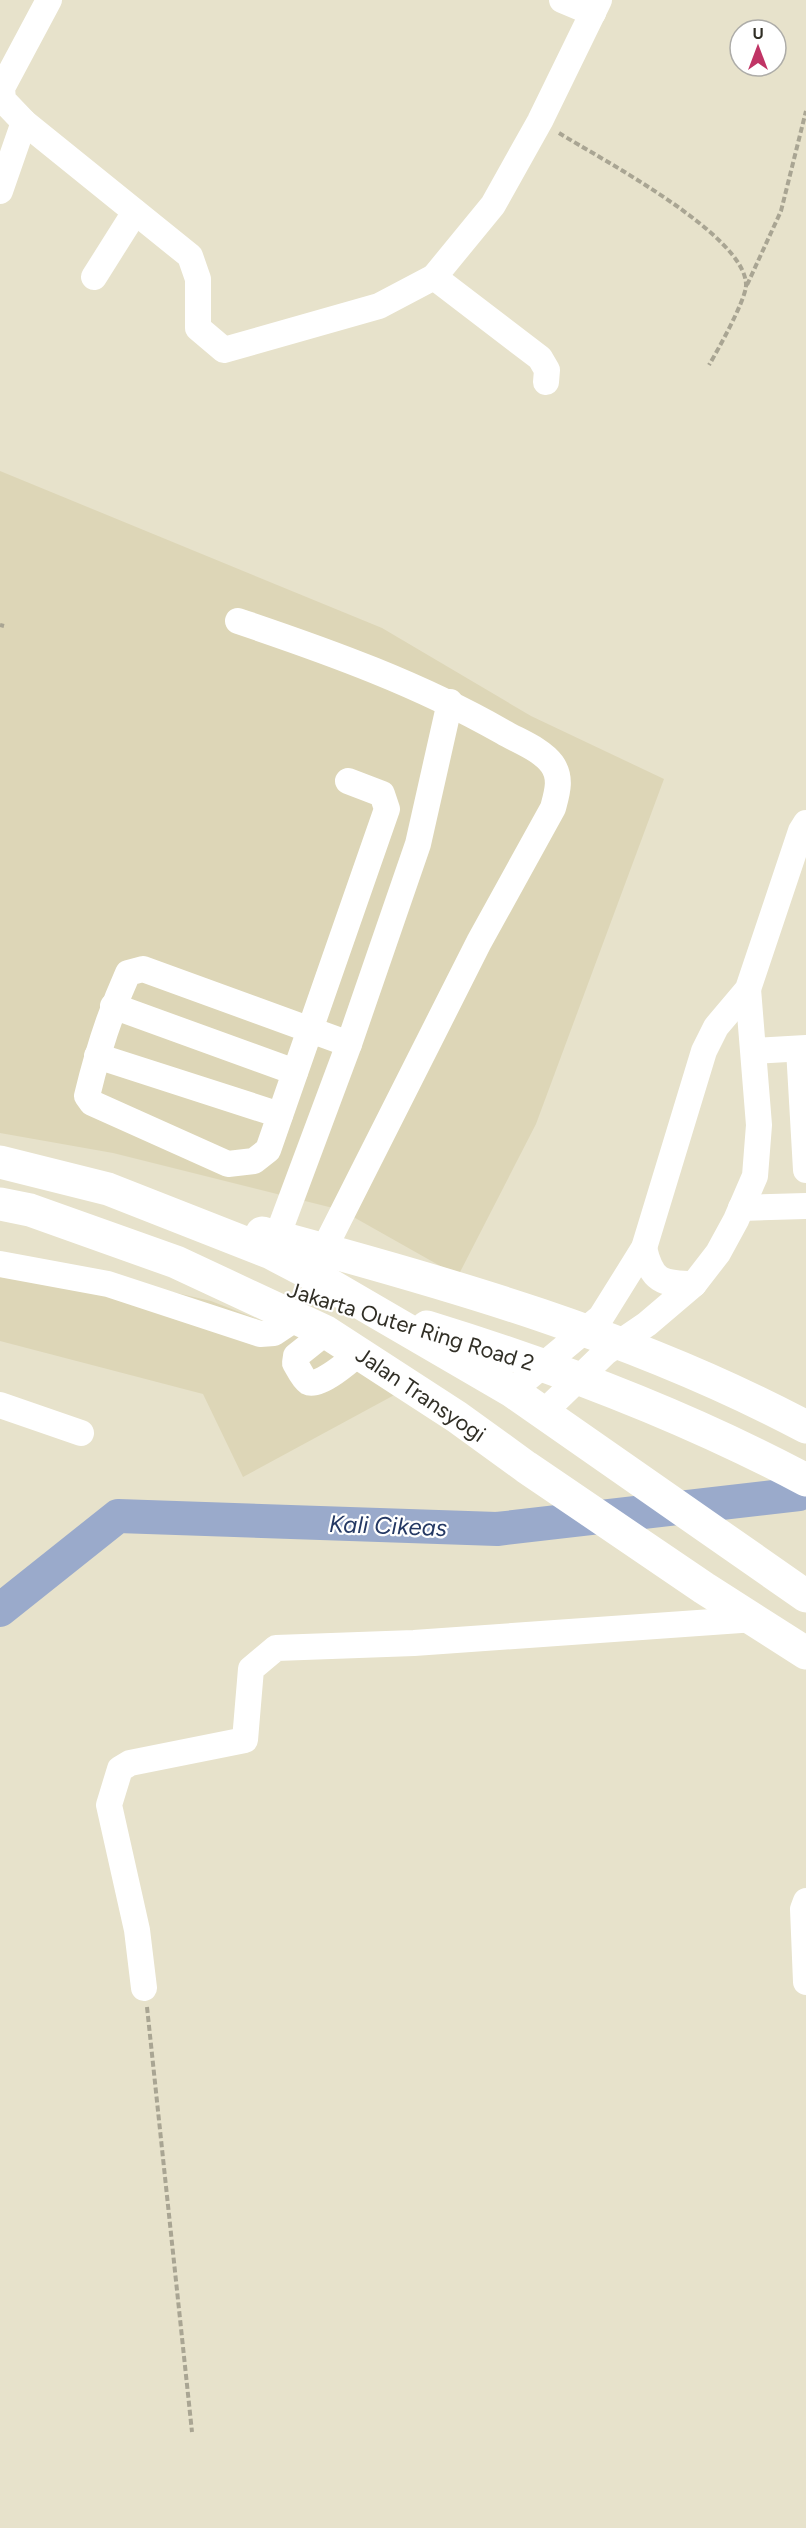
<svg xmlns="http://www.w3.org/2000/svg" width="806" height="2528" font-family="Figtree,sans-serif">
	<style>
		.built { fill: #ddd6b7 }
		.lines { fill: none; stroke-linecap: round; stroke-linejoin: round }
		.river { stroke: #9aaacb; stroke-width: 34 }
		.path { stroke: #a9a593; stroke-width: 4; stroke-dasharray: 6 3; stroke-linecap: butt }
		.minor { stroke: #fff; stroke-width: 26 }
		.highway { stroke: #fff; stroke-width: 33 }
		.labels { text-anchor: middle; stroke-width: 4.5; stroke-linejoin: round; paint-order: stroke }
		.street-label { font-size: 22px; fill: #312f26; stroke: #fff }
		.water-label { font-size: 24px; font-style: italic; fill: #253964; stroke: #fff }
	</style>
	<rect width="100%" height="100%" fill="#e7e2cb"/>
	<g class="built">
		<path d="M0,471L382,628L531,716L664,779L536,1124L458,1276L341,1210L113,1153L0,1133Z"/>
		<path d="M0,1252L211,1301L314,1341L398,1393L243,1477L203,1394L0,1341Z"/>
	</g>
	<g class="lines">
		<path class="river" d="M0,1610L118,1516L497,1529L799,1494L806,1490"/>
		<g class="path">
			<path d="M559,133C599,158 748,236 746,286C745,301 718,350 709,365"/>
			<path d="M747,285L781,211L806,111"/>
			<path d="M0,625L4,626"/>
			<path d="M147,2007L192,2432"/>
		</g>
		<g class="minor">
			<path d="M49,0L2,88L3,100L24,122L190,256L198,279V328L224,350L379,306L434,277L493,205L540,121L599,0"/>
			<path d="M562,0L593,13"/>
			<path d="M0,191L24,122"/>
			<path d="M94,277L135,212"/>
			<path d="M434,277L540,358L547,370L546,382"/>
			<path d="M238,621C330,652 419,684 503,732C518,741 541,749 552,764C562,778 557,793 553,808L479,942L316,1265"/>
			<path d="M348,781L382,794L387,809L268,1150L254,1161L228,1164L92,1103L87,1096C97,1054 110,1013 128,973L143,969L349,1044"/>
			<path d="M113,1006L295,1072"/>
			<path d="M799,1049L806,1170"/>
			<path d="M755,1051L806,1048"/>
			<path d="M97,1056L280,1115"/>
			<path d="M741,1208L806,1206"/>
			<path d="M644,1248C652,1281 661,1284 694,1284"/>
			<path d="M271,1253L349,1044L418,844L450,702"/>
			<path d="M0,1264L108,1284L260,1334L274,1333L298,1317"/>
			<path d="M326,1332L296,1356L295,1363C298,1368 303,1379 308,1382C319,1388 351,1360 360,1352"/>
			<path d="M512,1391L601,1317L644,1248L704,1051L716,1027L748,989L801,831L806,823"/>
			<path d="M0,1405L81,1433"/>
			<path d="M543,1413L606,1352L647,1324L694,1284L718,1253L736,1220L755,1176L759,1125L748,989"/>
			<path d="M806,1901L803,1909L806,1982"/>
			<path d="M144,1988L137,1930L109,1805L120,1769L130,1763L245,1740L251,1669L276,1648L414,1643L755,1619"/>
		</g>
		<g class="highway">
			<path d="M0,1162L108,1189L271,1253L311,1274L512,1391L806,1596"/>
			<path d="M0,1204L30,1210L176,1262L326,1332L457,1417L526,1467L704,1588L806,1653"/>
			<path d="M262,1233C448,1283 635,1336 806,1427"/>
			<path d="M427,1327C557,1367 686,1416 806,1480"/>
		</g>
	</g>
	<g class="labels">
		<g class="street-label">
			<text transform="translate(411 1326) rotate(17)" y="8">Jakarta Outer Ring Road 2</text>
			<text transform="translate(421 1394) rotate(34)" y="8">Jalan Transyogi</text>
		</g>
		<g class="water-label">
			<text transform="translate(388 1526) rotate(2)" y="8">Kali Cikeas</text>
		</g>
	</g>
	<g transform="translate(758 48)"><circle r="28" fill="#ffffff" stroke="#adaca8" stroke-width="1.5"/>
	<path d="M0-4.5L10 22L0 15L-10 22Z" fill="#c03465"/>
	<text y="-9" font-size="16" font-weight="bold" text-anchor="middle" fill="#312f26">U</text>
	</g>
</svg>
